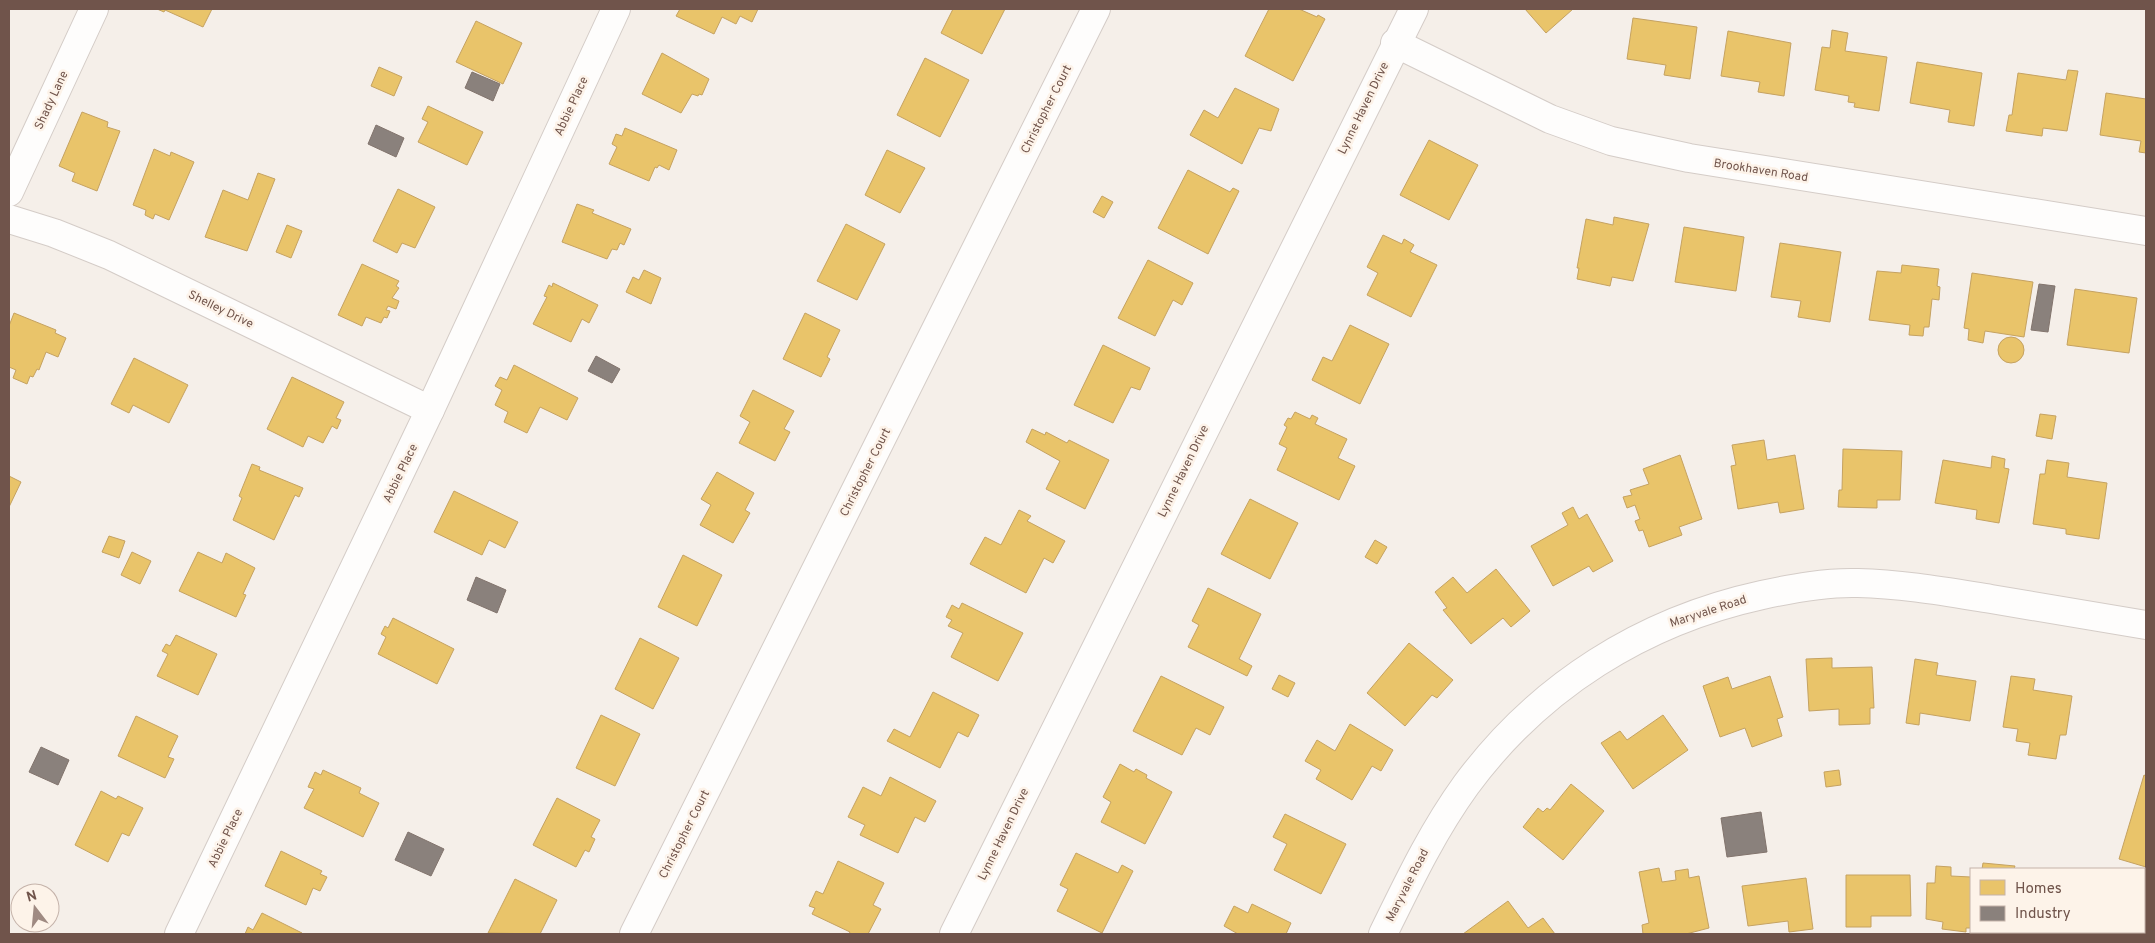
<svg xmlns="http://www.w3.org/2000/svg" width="2155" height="943" font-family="Overpass,sans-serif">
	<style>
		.homes { fill: #e9c46a; stroke: #c5a261 }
		.industry { fill: #8a817c; stroke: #82746d }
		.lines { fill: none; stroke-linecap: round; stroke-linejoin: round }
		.minor-casing { stroke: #d4ccc7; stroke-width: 30 }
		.minor { stroke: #fefdfc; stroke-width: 28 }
		.labels { text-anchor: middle; stroke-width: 5; stroke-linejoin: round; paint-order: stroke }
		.street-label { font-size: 12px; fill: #70544b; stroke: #fdf3e9 }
	</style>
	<rect width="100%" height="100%" fill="#f5efe9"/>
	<g class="homes">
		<path d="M157,9H212L203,27L165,10L164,12Z"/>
		<path d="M680,9H758L752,22L740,16L736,24L722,17L714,34L676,16Z"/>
		<path d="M953,9H1005L982,54L941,33Z"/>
		<path d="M1269,9H1299L1317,17L1318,15L1325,19L1293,81L1245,56Z"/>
		<path d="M1525,9H1573L1546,33Z"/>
		<path d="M1633,18L1697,27L1690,79L1664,75L1666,65L1627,59Z"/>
		<path d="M476,21L522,43L503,84L456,62Z"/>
		<path d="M1832,30L1848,33L1845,51L1887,57L1879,111L1854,107L1855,103L1848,102L1849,96L1815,90L1822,47L1830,48Z"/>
		<path d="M1728,31L1791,43L1784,96L1758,92L1760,82L1721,76Z"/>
		<path d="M662,53L709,79L702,95L699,94L698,96L692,94L681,113L642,94Z"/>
		<path d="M925,58L969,80L940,137L897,115Z"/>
		<path d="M1917,62L1982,73L1974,126L1948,122L1950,110L1910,103Z"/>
		<path d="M379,67L402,77L394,96L371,86Z"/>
		<path d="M2068,70L2078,71L2067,131L2043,128L2042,136L2006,131L2009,115H2012L2018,73L2066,80Z"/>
		<path d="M1235,88L1279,109L1271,131L1259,128L1242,164L1190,135L1204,110L1218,118Z"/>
		<path d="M2106,93L2146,99V153L2139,152L2141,141L2100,135Z"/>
		<path d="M428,106L483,132L467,165L418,142L428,122L422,119Z"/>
		<path d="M82,112L108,122L107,127L120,131L97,191L72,181L75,173L59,166Z"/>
		<path d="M625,128L677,150L669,170L659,165L657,168L655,167L649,181L609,164L617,147L612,144L616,134L622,136Z"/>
		<path d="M1429,140L1478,165L1449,220L1400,195Z"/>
		<path d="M154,149L170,156L171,152L194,162L169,220L155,214L153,219L145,215L146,210L133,205Z"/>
		<path d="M887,150L925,168L900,213L865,195Z"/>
		<path d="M1188,170L1230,192L1233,188L1239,191L1208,254L1158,228Z"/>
		<path d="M258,173L275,179L247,251L205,237L223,190L248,200Z"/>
		<path d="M398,189L435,207L415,248L402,243L397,253L373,241Z"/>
		<path d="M1102,196L1113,202L1104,218L1093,212Z"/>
		<path d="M577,204L594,210L592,213L631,229L624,245L620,243L617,250L612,249L607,259L562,242Z"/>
		<path d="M1614,217L1649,224L1633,281L1612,277L1610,286L1577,279L1579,268H1577L1586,219L1613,225Z"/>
		<path d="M846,224L885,244L857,300L817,281Z"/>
		<path d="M287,225L302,231L291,258L276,252Z"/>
		<path d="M1684,227L1744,237L1736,291L1675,282Z"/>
		<path d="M1383,235L1402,244L1404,239L1414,245L1410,252L1437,265L1411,317L1367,295L1378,273L1367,267Z"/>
		<path d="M1780,243L1841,252L1830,322L1798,317L1801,301L1771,297Z"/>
		<path d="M1148,260L1193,283L1182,305L1173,300L1155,336L1118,318Z"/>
		<path d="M362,264L399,281L396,286L399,288L392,298L399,301L396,309L388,306L386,310L390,311L387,318L384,317L381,323L366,317L362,326L338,315Z"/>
		<path d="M1902,265L1939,269L1937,286L1940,287L1939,300L1932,299L1929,327H1924L1923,336L1909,335L1910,325L1869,320L1877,271L1901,273Z"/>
		<path d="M644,270L661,278L651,304L626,292L633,277L639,280Z"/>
		<path d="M1972,273L2033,282L2024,337L1985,331L1983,343L1968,340L1969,329L1964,328Z"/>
		<path d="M553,283L598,305L589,323L582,319L571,342L533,324L547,297L544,296L549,285L552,287Z"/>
		<path d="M2075,289L2137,298L2129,353L2067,345Z"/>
		<path d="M14,313L56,330L55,333L66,338L58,357L46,352L39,370L37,369L33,377L30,376L27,384L13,378L16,370L9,367V326Z"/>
		<path d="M805,313L840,330L827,357L830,359L821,377L783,359Z"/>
		<path d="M1350,325L1389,344L1360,404L1312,380L1323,357L1332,361Z"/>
		<circle cx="2011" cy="350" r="13"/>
		<path d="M1103,345L1150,368L1140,390L1131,387L1113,423L1074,405Z"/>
		<path d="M134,358L188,385L169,423L133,405L129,413L111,404Z"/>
		<path d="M514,365L578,398L567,420L540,407L527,433L504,422L508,412L495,405L502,390L495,386L500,377L507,380Z"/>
		<path d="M292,377L344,402L336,418L341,420L337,429L332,426L323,443L308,436L303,447L267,429Z"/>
		<path d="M753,390L794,411L784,429L790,432L775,461L739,443L750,422L740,416Z"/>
		<path d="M1295,412L1310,419L1312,415L1318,418L1315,424L1347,439L1338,458L1355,466L1339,500L1277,470L1287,448L1279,444L1287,427L1284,425L1288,418L1291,419Z"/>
		<path d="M2040,414L2056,416L2052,439L2036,436Z"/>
		<path d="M1032,429L1045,435L1046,432L1067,443L1069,440L1109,460L1085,509L1046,489L1060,461L1026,442Z"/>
		<path d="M1764,440L1767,460L1795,455L1804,509L1780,513L1778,502L1738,509L1731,466L1736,465L1732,445Z"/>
		<path d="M1843,449L1902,451L1900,500H1877V508L1838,507L1839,490H1842Z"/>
		<path d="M1680,455L1702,519L1679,527L1682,535L1649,547L1643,530L1639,531L1635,521L1640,519L1635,505L1627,508L1623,497L1632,495L1630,490L1649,484L1643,469Z"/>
		<path d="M1992,456L2005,459L2004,468L2009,469L1999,523L1976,519L1977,510L1935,503L1943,460L1991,468Z"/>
		<path d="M2047,460L2069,463L2067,477L2107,483L2099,539L2066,534V529L2033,524L2040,474H2045Z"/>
		<path d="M252,464L260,467L259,470L303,488L299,497L295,495L274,540L233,520L242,498L239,496Z"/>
		<path d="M717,472L754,493L745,510L750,513L733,543L700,525L711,505L701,499Z"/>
		<path d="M9,476L21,482L9,507Z"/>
		<path d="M454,491L518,522L505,548L489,540L482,555L434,532Z"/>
		<path d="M1250,499L1298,523L1270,579L1221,554Z"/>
		<path d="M1573,507L1579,519L1587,514L1613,561L1593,572L1589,566L1553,586L1531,546L1568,525L1562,513Z"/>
		<path d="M1019,510L1031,516L1027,521L1065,541L1053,563L1044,558L1026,593L970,564L985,537L1001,545Z"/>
		<path d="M109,536L125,541L119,558L102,552Z"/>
		<path d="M1375,540L1387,547L1377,564L1365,557Z"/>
		<path d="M132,552L151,561L140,584L121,575Z"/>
		<path d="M198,552L222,563L226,553L255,568L243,594L246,595L236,617L179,591Z"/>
		<path d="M683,555L722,575L697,626L658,607Z"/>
		<path d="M1496,569L1530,611L1511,627L1503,618L1471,644L1443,610L1447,608L1435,592L1453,577L1467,593Z"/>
		<path d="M1208,588L1261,614L1239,659L1252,666L1247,676L1188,647L1199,625L1192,621Z"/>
		<path d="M962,603L1023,633L998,681L951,657L963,633L948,626L952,620L946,617L952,605L959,609Z"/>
		<path d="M393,618L454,649L437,684L378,654L386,637L381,634L385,626L388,628Z"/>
		<path d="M176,635L217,654L198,695L157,676L168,654L162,651L166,644L170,646Z"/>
		<path d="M640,638L679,658L653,709L615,689Z"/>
		<path d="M1409,643L1453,680L1437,698L1432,695L1405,726L1367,693Z"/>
		<path d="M1832,658V668L1872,667L1874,708H1870V724L1839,725V709L1809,711L1806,659Z"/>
		<path d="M1915,659L1938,663L1936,675L1976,681L1970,721L1920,713L1919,725L1906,723Z"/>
		<path d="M1279,675L1295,683L1288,697L1272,689Z"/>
		<path d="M1161,676L1224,707L1210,735L1196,728L1182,755L1133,731Z"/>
		<path d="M1770,676L1783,717L1777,719L1782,736L1752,747L1745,728L1720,737L1703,686L1728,677L1732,689Z"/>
		<path d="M2011,676L2035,679L2033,690L2072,696L2066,735H2060L2056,759L2028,755L2030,743L2016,741L2018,729L2003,727Z"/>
		<path d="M933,692L979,715L968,737L958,732L940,768L887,741L894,729L910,737Z"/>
		<path d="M601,715L640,734L615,786L576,768Z"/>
		<path d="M1663,715L1688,750L1633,789L1601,743L1620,731L1627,740Z"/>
		<path d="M136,716L178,736L168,757L174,759L165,778L118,756Z"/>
		<path d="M1350,724L1393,750L1381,771L1372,766L1352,800L1316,779L1321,770L1305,761L1317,740L1335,751Z"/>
		<path d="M1120,764L1134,772L1136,769L1147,775L1146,778L1172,792L1145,844L1101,822L1111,802L1103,797Z"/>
		<path d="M323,770L361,788L359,793L379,803L363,837L304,808L314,789L308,787L315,772L321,775Z"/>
		<path d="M1839,770L1841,785L1826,787L1824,772Z"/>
		<path d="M2144,775L2146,776V867L2119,859Z"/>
		<path d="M890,777L936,801L925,822L915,817L898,853L860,835L865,825L848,817L863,787L881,796Z"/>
		<path d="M1571,784L1604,811L1563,860L1523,827L1538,808L1543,812L1547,808L1550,810Z"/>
		<path d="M101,791L116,799L118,796L143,808L129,836L122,833L108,862L75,845Z"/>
		<path d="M557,798L600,820L591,837L595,839L589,852L585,850L576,867L533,845Z"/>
		<path d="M1285,814L1346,844L1321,894L1274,870L1287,844L1273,837Z"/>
		<path d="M281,851L322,871L320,874L327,877L320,891L313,888L306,905L265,886Z"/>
		<path d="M1076,853L1118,873L1122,865L1133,871L1102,933L1057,911L1068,889L1060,885Z"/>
		<path d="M838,861L884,883L873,905L881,909L868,934H849L850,932L812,914L815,908L809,906L816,891L823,894Z"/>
		<path d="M1983,863L2015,866L2014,869H1982Z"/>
		<path d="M1936,866L1951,867V876L1971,877V928H1966V932L1942,929L1943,922L1926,919L1927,883H1935Z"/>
		<path d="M1659,868L1662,882L1676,880L1675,871L1688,869L1689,878L1699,876L1709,928L1686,934H1643L1642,925L1649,923L1639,872Z"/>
		<path d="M1846,875H1910L1911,916H1871V927H1846Z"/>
		<path d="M1806,878L1813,929L1789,932L1788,921L1748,926L1742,886Z"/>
		<path d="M515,879L557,900L540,934L488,933Z"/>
		<path d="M1508,901L1528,928L1543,918L1555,934H1463Z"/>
		<path d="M1252,904L1291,923L1286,934H1238L1224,926L1234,906L1248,913Z"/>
		<path d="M262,913L302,933L301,934H245L248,927L253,930Z"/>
		<path d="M2144,913L2146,914V934H2089L2090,932H2144Z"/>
	</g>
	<g class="industry">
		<path d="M472,72L500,84L493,101L465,88Z"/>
		<path d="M376,125L404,138L396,157L368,144Z"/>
		<path d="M2039,284L2055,286L2048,332L2031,330Z"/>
		<path d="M596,356L620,369L612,383L588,371Z"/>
		<path d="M476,577L506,590L497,613L467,600Z"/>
		<path d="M41,747L69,760L58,785L29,772Z"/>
		<path d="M1761,812L1767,852L1727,857L1721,818Z"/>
		<path d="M408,832L444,849L431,876L395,860Z"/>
	</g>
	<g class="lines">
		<g class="minor-casing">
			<g id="minor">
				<path d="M1395,43L1550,119L1611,141L1689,158L2146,231"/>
				<path d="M9,192L94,9"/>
				<path d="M9,219L54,233L109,255L430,410"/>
				<path d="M179,934L430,410L616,9"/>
				<path d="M634,934L1096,9"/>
				<path d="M954,934L1414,9"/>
				<path d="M1383,934C1408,883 1432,832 1466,785C1539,686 1643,621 1762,595C1794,588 1826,582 1858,583C1903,584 1947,592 1991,599C2043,608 2095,616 2146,625"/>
			</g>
		</g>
		<use href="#minor" class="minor"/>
	</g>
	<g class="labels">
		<g class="street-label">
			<text transform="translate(51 100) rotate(-65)" y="4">Shady Lane</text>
			<text transform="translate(571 106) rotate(-65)" y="4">Abbie Place</text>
			<text transform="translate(1363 108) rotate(-64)" y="4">Lynne Haven Drive</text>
			<text transform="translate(1046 109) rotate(-63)" y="4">Christopher Court</text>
			<text transform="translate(1761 170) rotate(9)" y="4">Brookhaven Road</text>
			<text transform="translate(221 309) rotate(26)" y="4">Shelley Drive</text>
			<text transform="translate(1183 471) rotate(-64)" y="4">Lynne Haven Drive</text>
			<text transform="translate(865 472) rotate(-63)" y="4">Christopher Court</text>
			<text transform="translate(400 473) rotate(-64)" y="4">Abbie Place</text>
			<text transform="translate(1708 611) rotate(-18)" y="4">Maryvale Road</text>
			<text transform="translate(684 834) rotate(-63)" y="4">Christopher Court</text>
			<text transform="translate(1003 834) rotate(-64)" y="4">Lynne Haven Drive</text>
			<text transform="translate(225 838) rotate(-64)" y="4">Abbie Place</text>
			<text transform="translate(1407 885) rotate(-63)" y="4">Maryvale Road</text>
		</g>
	</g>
	<rect width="2155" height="943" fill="none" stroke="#70544b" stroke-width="20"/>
	<rect x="1970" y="868" width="175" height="65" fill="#fdf3e9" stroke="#c5b3aa"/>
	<rect x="1980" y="880" width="25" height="15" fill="#e9c46a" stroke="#c5b3aa"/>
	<text x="2015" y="893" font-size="15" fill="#70544b">Homes</text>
	<rect x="1980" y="906" width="25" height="15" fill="#8a817c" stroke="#c5b3aa"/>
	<text x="2015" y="918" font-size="15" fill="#70544b">Industry</text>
	<g transform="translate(35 908) rotate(344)"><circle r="24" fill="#fdf3e9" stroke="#c5b3aa"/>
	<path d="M0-4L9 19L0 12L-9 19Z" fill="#9f8a82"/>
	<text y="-8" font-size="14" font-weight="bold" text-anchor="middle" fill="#70544b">N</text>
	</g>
</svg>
